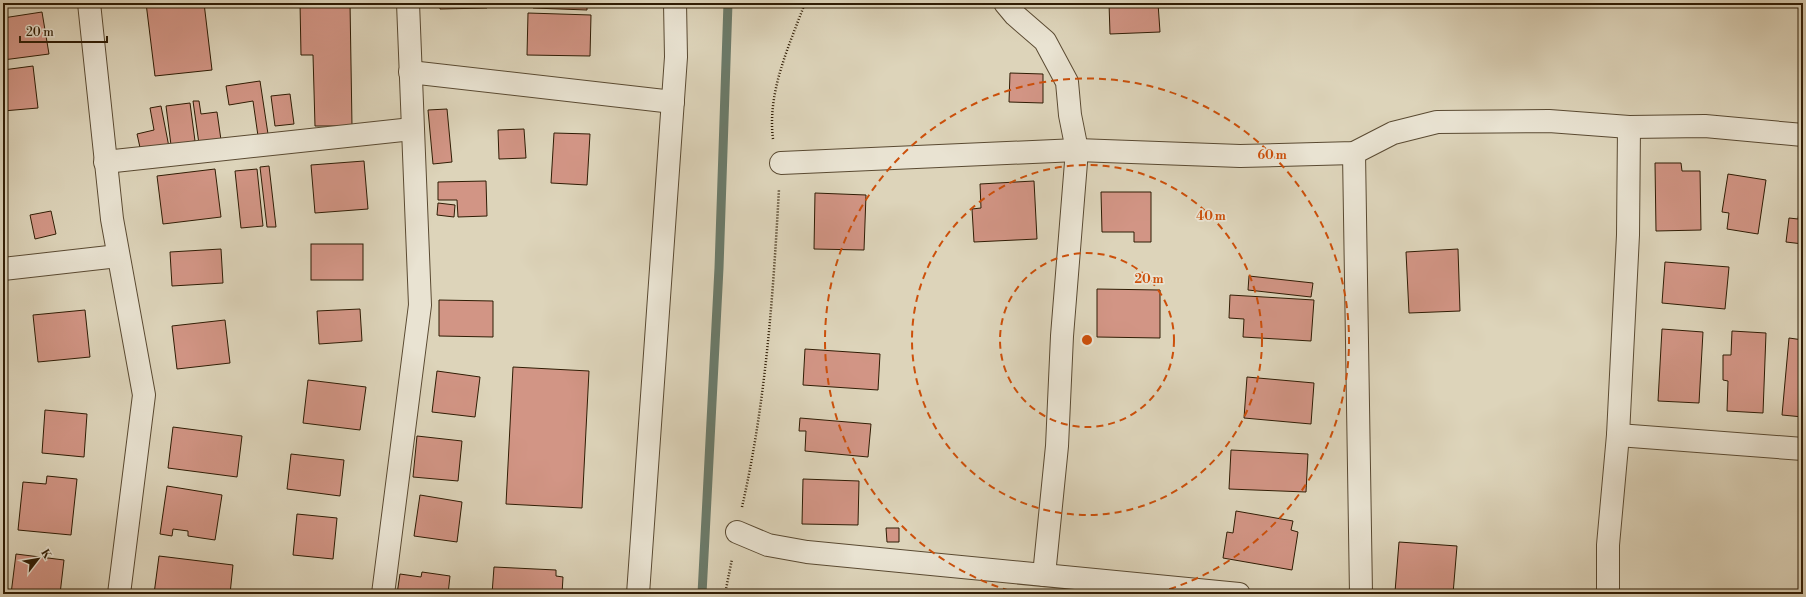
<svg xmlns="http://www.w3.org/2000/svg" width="1806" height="597" font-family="'Libre Bodoni',serif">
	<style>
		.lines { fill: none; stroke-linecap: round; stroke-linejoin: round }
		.stream { stroke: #6b7a69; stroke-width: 9 }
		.building { fill: #d29585; stroke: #2f1c04 }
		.minor-casing { stroke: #5a4a32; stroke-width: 24 }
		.path { stroke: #2f1c04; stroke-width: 2.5; stroke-dasharray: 1 2; stroke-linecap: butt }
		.minor { stroke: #e9e3d2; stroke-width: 22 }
		.ring { fill: none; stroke: #cc500b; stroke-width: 2; stroke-dasharray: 7 5 }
		.centre { fill: #cc500b; stroke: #e9e3d2; stroke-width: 2 }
		.ring-label { font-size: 12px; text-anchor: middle; font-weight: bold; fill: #cc500b; stroke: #e9e3d2; stroke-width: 3.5; stroke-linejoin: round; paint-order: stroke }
	</style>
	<rect width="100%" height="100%" fill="#ddd4ba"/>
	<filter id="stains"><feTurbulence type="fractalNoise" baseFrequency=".005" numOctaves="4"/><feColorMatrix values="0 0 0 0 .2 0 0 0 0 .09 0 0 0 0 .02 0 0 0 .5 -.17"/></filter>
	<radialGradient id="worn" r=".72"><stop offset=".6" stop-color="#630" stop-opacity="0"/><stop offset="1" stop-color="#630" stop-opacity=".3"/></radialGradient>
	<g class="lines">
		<path class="stream" d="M702,594L719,268L728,3"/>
	</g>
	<g class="building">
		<path d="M146,3H204L212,70L155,76Z"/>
		<path d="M276,3H350L352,126H315L313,55H301L300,3Z"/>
		<path d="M440,3H487V8L440,9Z"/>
		<path d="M533,3H587V10L533,8Z"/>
		<path d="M1109,3H1158L1160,32L1110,34Z"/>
		<path d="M42,12L49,54L3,60V18Z"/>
		<path d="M528,13L591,15L590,56L527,55Z"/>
		<path d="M33,66L38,108L3,111V70Z"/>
		<path d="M1010,73L1043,74V103L1009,102Z"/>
		<path d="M260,81L268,134L258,136L253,101L229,105L226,86Z"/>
		<path d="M290,94L294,124L275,126L271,96Z"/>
		<path d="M193,101H199L201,114L217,112L221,140L199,144Z"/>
		<path d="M190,103L195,141L171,145L166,106Z"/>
		<path d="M161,106L169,147L141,152L137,134L154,130L150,108Z"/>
		<path d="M447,109L452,162L433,164L428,110Z"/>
		<path d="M524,129L526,158L499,159L498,130Z"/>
		<path d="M554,133L590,134L587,185L551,183Z"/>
		<path d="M364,161L368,209L315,213L311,165Z"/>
		<path d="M1655,163H1681L1682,171H1700L1701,230L1656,231Z"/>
		<path d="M269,166L276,227H267L260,167Z"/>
		<path d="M215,169L221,217L163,224L157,176Z"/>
		<path d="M257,169L263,226L241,228L235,171Z"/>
		<path d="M1728,174L1766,180L1758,234L1727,229L1729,213L1722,212Z"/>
		<path d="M486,181L487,216L458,217L457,200H438V182Z"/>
		<path d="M1034,181L1037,239L974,242L972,209L981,208L980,184Z"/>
		<path d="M1803,181V244L1786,242L1789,218L1798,219Z"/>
		<path d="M1101,192H1151V242H1134V232H1102Z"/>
		<path d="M815,193L866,195L864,250L814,249Z"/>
		<path d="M438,203L455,205L454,217L437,215Z"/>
		<path d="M51,211L56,234L35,239L30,215Z"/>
		<rect x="311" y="244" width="52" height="36"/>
		<path d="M221,249L223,283L172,286L170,252Z"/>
		<path d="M1458,249L1460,311L1409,313L1406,252Z"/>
		<path d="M1665,262L1729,267L1725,309L1662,303Z"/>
		<path d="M1249,276L1313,283L1311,297L1248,290Z"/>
		<path d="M1097,289L1160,290V338L1097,337Z"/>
		<path d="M1230,295L1314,300L1311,341L1243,337L1244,319L1229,318Z"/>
		<path d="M439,300L493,301V337L439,336Z"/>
		<path d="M360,309L362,341L319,344L317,311Z"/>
		<path d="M85,310L90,357L38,362L33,315Z"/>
		<path d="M225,320L230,363L177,369L172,326Z"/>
		<path d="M1662,329L1703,332L1699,403L1658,401Z"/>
		<path d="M1732,331L1766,333L1763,413L1727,411L1728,381L1723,380V355H1731Z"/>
		<path d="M1789,338L1803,340V417L1782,415Z"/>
		<path d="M805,349L880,354L878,390L803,385Z"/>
		<path d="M513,367L589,371L582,508L506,504Z"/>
		<path d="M437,371L480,377L475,417L432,412Z"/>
		<path d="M1247,377L1314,383L1311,424L1244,418Z"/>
		<path d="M308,380L366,387L360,430L303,423Z"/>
		<path d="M45,410L87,414L84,457L42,453Z"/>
		<path d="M800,418L871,424L868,457L805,451L806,431H799Z"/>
		<path d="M173,427L242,436L237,477L168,468Z"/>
		<path d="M417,436L462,441L458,481L413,477Z"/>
		<path d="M1231,450L1308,454L1306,492L1229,489Z"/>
		<path d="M291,454L344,460L340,496L287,489Z"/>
		<path d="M47,476L77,479L71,535L18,530L23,482L46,484Z"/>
		<path d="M803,479L859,481L858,525L802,524Z"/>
		<path d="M167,486L222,495L215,540L188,536V531L173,529L172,536L160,534Z"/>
		<path d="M420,495L462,502L457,542L414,536Z"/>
		<path d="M1236,511L1293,521L1291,530L1298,532L1292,570L1223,558L1227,532L1233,533Z"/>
		<path d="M297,514L337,518L333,559L293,555Z"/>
		<path d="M886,528H899V542H887Z"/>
		<path d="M1399,542L1457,546L1453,594L1395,592Z"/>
		<path d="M16,554L64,560L60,594H11Z"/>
		<path d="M159,556L233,565L230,594H154Z"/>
		<path d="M494,567L556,570V576L563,577L562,594H492Z"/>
		<path d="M422,572L450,576L448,594H397L400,574L421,577Z"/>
		<path d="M262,591L285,594H262Z"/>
	</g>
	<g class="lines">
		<g class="minor-casing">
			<g id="minor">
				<path d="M89,3L112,219L144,395L119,594"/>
				<path d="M1005,3L1015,15L1045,41L1067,82L1070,115L1077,150L1062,336L1057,446L1044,575"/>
				<path d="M410,72L673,102"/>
				<path d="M1354,153L1361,594"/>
				<path d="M105,162L412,129"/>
				<path d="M781,163L1077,150L1240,156L1354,153L1393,133L1437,122L1549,121L1629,127L1705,126L1803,135"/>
				<path d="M3,269L118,256"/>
				<path d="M1618,435L1803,449"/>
				<path d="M737,532L768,545L807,552L1239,594"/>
				<path d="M383,594L420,305L408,3"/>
				<path d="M638,594L676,57L675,3"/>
				<path d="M1608,594V545L1618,435L1628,235L1629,127"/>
			</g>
		</g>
		<g class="path">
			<path d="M773,139C767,92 789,46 805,3"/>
			<path d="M742,507C766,402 773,296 779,189"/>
			<path d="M725,594L732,559"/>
		</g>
		<use href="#minor" class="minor"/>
	</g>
	<g class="ring">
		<circle cx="1087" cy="340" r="87"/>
		<circle cx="1087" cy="340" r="175"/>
		<path d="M1021 594A262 262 0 1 1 1153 594"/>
	</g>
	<circle cx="1087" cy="340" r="6" class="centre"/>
	<g class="ring-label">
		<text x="1272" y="159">60 m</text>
		<text x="1211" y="220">40 m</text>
		<text x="1149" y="283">20 m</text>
	</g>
	<rect width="1806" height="597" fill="none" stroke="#ddd4ba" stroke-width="16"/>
	<rect x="4" y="4" width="1798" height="589" fill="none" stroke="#2f1c04" stroke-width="2"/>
	<rect x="8" y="8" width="1790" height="581" fill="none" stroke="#2f1c04"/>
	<g transform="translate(38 559) rotate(59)" stroke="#e9e3d2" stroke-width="3" paint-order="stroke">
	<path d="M0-3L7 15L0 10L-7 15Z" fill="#2f1c04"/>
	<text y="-6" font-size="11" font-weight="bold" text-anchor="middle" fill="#2f1c04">K</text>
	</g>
	<path d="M20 36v6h87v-6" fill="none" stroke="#2f1c04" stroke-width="2"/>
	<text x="26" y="36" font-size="12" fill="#2f1c04" stroke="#e9e3d2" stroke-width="3" paint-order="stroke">20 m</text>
	<rect width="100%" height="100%" filter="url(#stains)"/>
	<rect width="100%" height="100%" fill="url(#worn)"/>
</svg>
